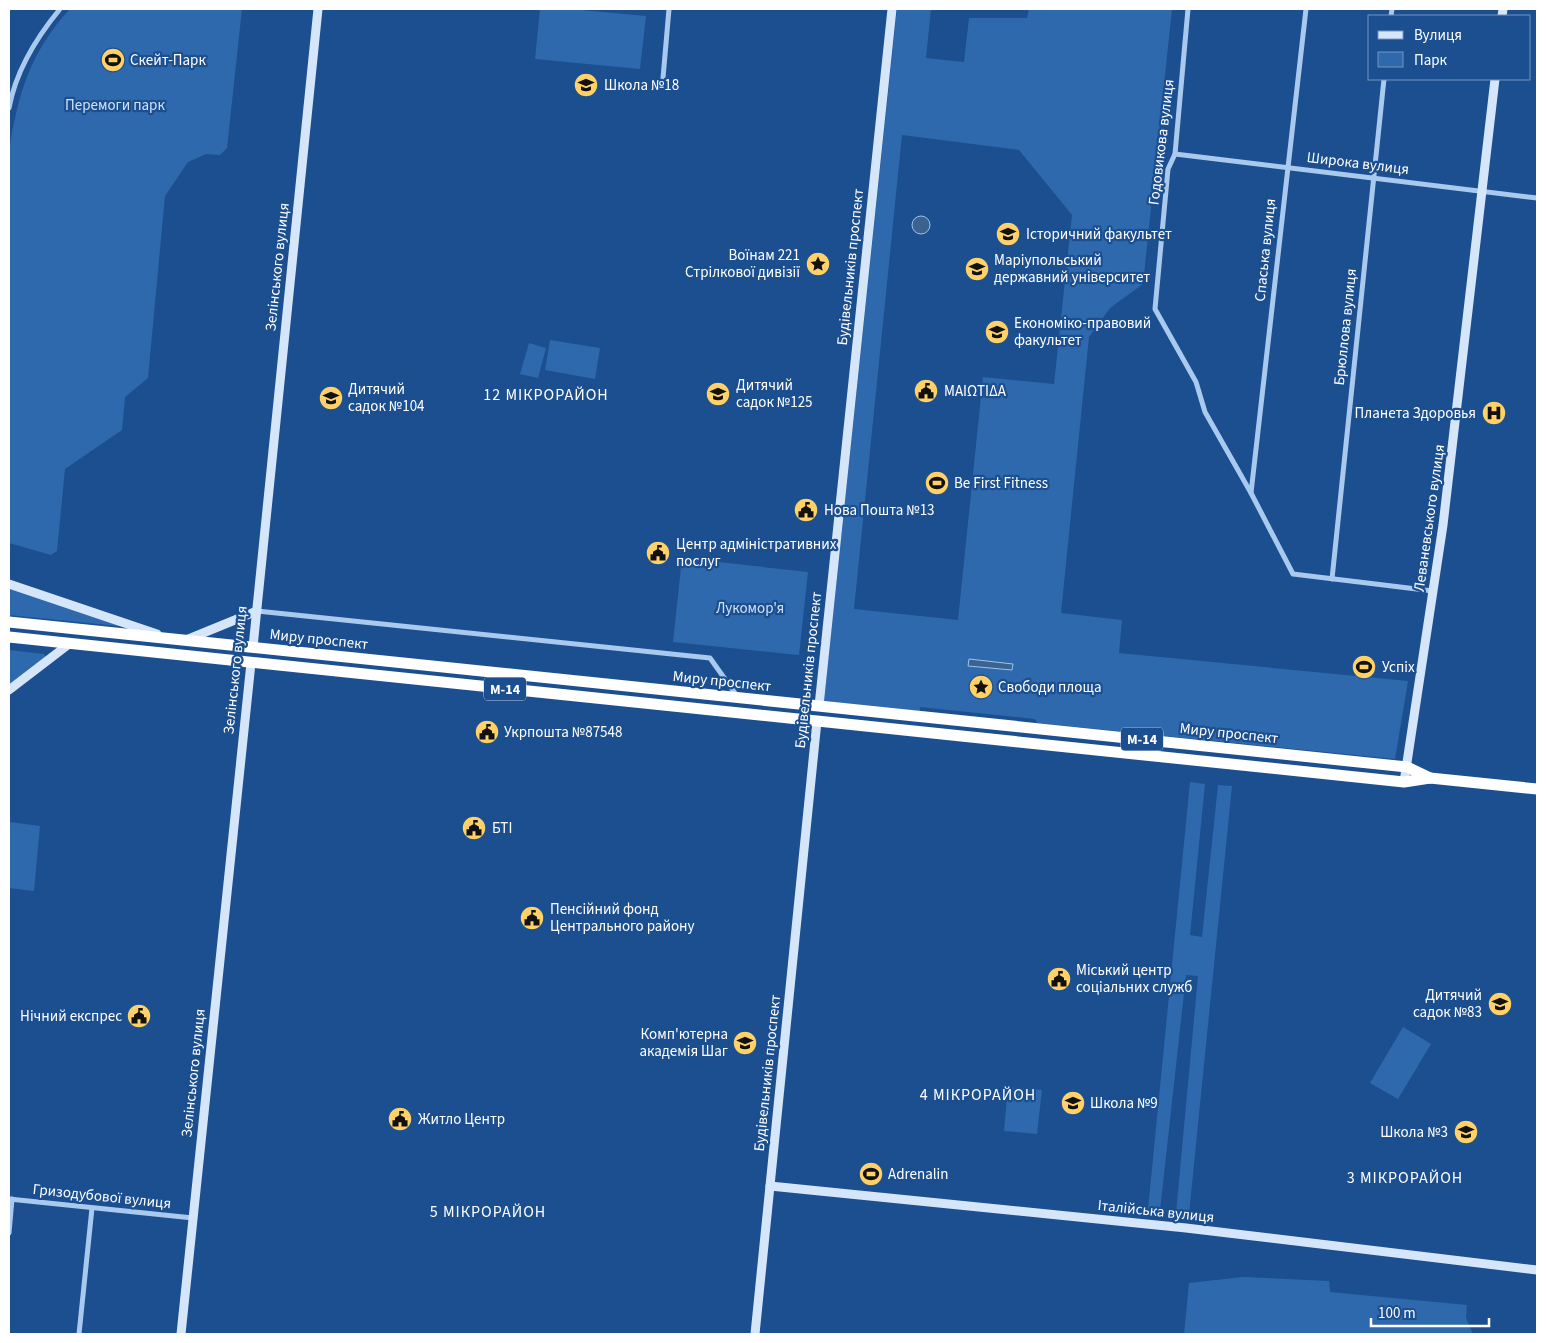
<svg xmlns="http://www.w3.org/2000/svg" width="1546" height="1343" font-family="'Source Sans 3',sans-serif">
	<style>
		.green { fill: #2e69ad; fill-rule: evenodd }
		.water { fill: #3c6290; stroke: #9cc4f0 }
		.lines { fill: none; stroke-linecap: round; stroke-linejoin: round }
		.street { stroke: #a9c9ee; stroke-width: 5 }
		.secondary { stroke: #d6e6fa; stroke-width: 9 }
		.highway { stroke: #fff; stroke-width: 11 }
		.labels { text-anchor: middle; stroke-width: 4.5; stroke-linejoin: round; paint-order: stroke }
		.shield { fill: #1b4f8f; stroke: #bbcadd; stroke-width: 1 }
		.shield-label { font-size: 14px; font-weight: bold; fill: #fff }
		.poi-label { font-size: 15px; fill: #fff; stroke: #1b4f8f; text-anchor: start }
		.park-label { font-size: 15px; fill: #cfe3fa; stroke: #1b4f8f }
		.street-label { font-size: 15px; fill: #fff; stroke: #1b4f8f }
		.neighbourhood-label { font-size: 16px; letter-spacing: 1px; fill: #fff; stroke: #1b4f8f }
	</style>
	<rect width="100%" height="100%" fill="#1b4f8f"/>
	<g class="green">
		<path d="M70,9H242L227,148L220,155L206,154L188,162L165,196L148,378L125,397L122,430L65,469L57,551L51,555L9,543V151C18,94 30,52 70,9Z"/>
		<path d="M540,9H570L646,16L640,69L535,59Z"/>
		<path d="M897,9H931L926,58L964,62L969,18H1027L1029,9H1172L1143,284L1110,308L1089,337L1061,613L1122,620L1119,653L1408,681L1395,759L1037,723L1035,719L920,707V711L824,701ZM902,135L1019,150L1072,215L1054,384L983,377L958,620L854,609Z"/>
		<path d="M550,340L600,348L595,379L545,370Z"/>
		<path d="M529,343L546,348L538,378L520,374Z"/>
		<path d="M682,558L808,572L799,655L673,642Z"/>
		<path d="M9,587L128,627L9,615Z"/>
		<path d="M9,650L44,654L46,657L9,686Z"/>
		<path d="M1190,782L1205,784L1190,935L1202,937L1218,785L1232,786L1189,1214L1176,1213L1198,976L1186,975L1160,1211L1148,1209Z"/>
		<path d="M9,822L40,826L34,891L9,888Z"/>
		<path d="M1403,1027L1431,1044L1398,1099L1370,1083Z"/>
		<path d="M1008,1087L1042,1090L1037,1134L1004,1131Z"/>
		<path d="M1243,1277L1329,1281L1330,1292L1467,1305L1466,1318L1473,1334H1184L1189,1283Z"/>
	</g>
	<g class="water">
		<circle cx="921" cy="225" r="9"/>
		<path d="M969,659L1013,664L1012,670L968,666Z"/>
	</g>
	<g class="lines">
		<g class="street">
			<path d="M1188,9L1175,154L1168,169L1155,309L1196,382L1205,412L1251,493L1293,574L1433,591"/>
			<path d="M1391,16L1392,9"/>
			<path d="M663,78L669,9"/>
			<path d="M9,108C16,70 36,38 60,9"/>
			<path d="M1175,154L1537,198"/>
			<path d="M1251,493L1306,9"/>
			<path d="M1332,579L1384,79"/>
			<path d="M257,611L710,658L737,696"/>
			<path d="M9,1199L193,1218"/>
			<path d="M9,1233L12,1199"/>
			<path d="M79,1334L92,1208"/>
		</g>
		<g class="secondary">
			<path d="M1502,16L1503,9"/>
			<path d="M9,584L157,634"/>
			<path d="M186,640L257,611"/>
			<path d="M253,647L318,9"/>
			<path d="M9,690L69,644"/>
			<path d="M819,706L892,9"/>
			<path d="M1404,782L1443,525L1495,79"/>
			<path d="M770,1186L1186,1228L1537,1270"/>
			<path d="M181,1334L251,663"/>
			<path d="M755,1334L817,721"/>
		</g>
		<g class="highway">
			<path d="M9,622L1407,767L1430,778"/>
			<path d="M9,637L1404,782L1430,778L1537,789"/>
		</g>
	</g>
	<defs>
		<g id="stadium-disc" transform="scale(1.25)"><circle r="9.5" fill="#ffd166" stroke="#1b4f8f"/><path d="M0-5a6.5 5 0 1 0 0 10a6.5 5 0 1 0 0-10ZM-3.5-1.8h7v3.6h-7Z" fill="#111"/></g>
		<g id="school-disc" transform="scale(1.25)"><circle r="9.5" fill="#ffd166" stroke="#1b4f8f"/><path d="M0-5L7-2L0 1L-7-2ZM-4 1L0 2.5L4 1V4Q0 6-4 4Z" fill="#111"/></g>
		<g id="university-disc" transform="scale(1.25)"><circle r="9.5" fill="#ffd166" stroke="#1b4f8f"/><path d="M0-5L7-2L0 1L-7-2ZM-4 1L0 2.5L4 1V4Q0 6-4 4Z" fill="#111"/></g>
		<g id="sight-disc" transform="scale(1.25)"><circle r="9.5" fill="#ffd166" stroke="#1b4f8f"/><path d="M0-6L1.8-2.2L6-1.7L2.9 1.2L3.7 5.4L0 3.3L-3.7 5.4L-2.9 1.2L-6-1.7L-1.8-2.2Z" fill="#111"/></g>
		<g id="civic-disc" transform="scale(1.25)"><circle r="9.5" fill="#ffd166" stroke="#1b4f8f"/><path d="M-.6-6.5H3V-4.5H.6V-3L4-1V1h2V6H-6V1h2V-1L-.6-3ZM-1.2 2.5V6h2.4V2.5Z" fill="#111"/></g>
		<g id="hospital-disc" transform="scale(1.25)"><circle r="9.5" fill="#ffd166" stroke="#1b4f8f"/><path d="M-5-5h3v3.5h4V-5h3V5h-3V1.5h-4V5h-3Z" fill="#111"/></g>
	</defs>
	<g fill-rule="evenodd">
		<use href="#stadium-disc" x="113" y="60"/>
		<use href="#school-disc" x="586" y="85"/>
		<use href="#university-disc" x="1008" y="234"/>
		<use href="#sight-disc" x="818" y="264"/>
		<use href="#university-disc" x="977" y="269"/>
		<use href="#university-disc" x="997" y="332"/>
		<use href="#civic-disc" x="926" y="391"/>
		<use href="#school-disc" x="718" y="394"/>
		<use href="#school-disc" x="331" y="398"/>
		<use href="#hospital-disc" x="1494" y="413"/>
		<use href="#stadium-disc" x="937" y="483"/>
		<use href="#civic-disc" x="806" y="510"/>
		<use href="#civic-disc" x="658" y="553"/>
		<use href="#stadium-disc" x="1364" y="667"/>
		<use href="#sight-disc" x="981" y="687"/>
		<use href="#civic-disc" x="487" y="732"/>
		<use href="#civic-disc" x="474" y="828"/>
		<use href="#civic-disc" x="532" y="918"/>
		<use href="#civic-disc" x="1059" y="979"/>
		<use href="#school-disc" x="1500" y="1004"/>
		<use href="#civic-disc" x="139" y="1016"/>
		<use href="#school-disc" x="745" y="1043"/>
		<use href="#school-disc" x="1073" y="1103"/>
		<use href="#civic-disc" x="400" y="1119"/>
		<use href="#school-disc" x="1466" y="1132"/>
		<use href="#stadium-disc" x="871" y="1174"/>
	</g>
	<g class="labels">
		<g class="shield">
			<rect x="484" y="677.5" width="42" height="23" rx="4"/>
			<rect x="1121" y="727.5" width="42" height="23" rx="4"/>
		</g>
		<g class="shield-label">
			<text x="505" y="694">М-14</text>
			<text x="1142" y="744">М-14</text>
		</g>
		<g class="poi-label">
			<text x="130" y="65">Скейт-Парк</text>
			<text x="604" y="90">Школа №18</text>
			<text x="1026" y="239">Історичний факультет</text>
			<text x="800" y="260" text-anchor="end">Воїнам 221<tspan x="800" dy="17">Стрілкової дивізії</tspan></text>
			<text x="994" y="265">Маріупольський<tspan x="994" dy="17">державний університет</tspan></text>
			<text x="1014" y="328">Економіко-правовий<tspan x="1014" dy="17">факультет</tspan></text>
			<text x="736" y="390">Дитячий<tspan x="736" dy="17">садок №125</tspan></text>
			<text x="348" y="394">Дитячий<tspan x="348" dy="17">садок №104</tspan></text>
			<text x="944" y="396">ΜΑΙΩΤΙΔΑ</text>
			<text x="1476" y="418" text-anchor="end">Планета Здоровья</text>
			<text x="954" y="488">Be First Fitness</text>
			<text x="824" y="515">Нова Пошта №13</text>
			<text x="676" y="549">Центр адміністративних<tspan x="676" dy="17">послуг</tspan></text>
			<text x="1382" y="672">Успіх</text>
			<text x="998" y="692">Свободи площа</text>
			<text x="504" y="737">Укрпошта №87548</text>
			<text x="492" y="833">БТІ</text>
			<text x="550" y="914">Пенсійний фонд<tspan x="550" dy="17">Центрального району</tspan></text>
			<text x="1076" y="975">Міський центр<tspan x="1076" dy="17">соціальних служб</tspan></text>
			<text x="1482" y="1000" text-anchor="end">Дитячий<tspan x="1482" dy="17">садок №83</tspan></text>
			<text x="122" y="1021" text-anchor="end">Нічний експрес</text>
			<text x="728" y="1039" text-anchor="end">Комп'ютерна<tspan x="728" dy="17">академія Шаг</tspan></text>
			<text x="1090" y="1108">Школа №9</text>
			<text x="418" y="1124">Житло Центр</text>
			<text x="1448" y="1137" text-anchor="end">Школа №3</text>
			<text x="888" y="1179">Adrenalin</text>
		</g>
		<g class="park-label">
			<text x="115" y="110">Перемоги парк</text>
			<text x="750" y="613">Лукомор'я</text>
		</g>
		<g class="street-label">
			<text transform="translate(1161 142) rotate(-83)" y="5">Годовикова вулиця</text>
			<text transform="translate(1358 163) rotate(7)" y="5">Широка вулиця</text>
			<text transform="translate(1265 250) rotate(-84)" y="5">Спаська вулиця</text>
			<text transform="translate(277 267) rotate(-84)" y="5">Зелінського вулиця</text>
			<text transform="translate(850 267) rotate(-84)" y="5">Будівельників проспект</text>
			<text transform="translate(1345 327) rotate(-84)" y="5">Брюллова вулиця</text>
			<text transform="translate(1429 518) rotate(-82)" y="5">Леваневського вулиця</text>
			<text transform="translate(319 639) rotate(6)" y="5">Миру проспект</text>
			<text transform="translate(235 670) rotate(-84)" y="5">Зелінського вулиця</text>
			<text transform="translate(808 670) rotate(-84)" y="5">Будівельників проспект</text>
			<text transform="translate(722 681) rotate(6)" y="5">Миру проспект</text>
			<text transform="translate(1229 733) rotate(6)" y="5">Миру проспект</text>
			<text transform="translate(193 1073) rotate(-84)" y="5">Зелінського вулиця</text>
			<text transform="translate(767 1073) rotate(-84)" y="5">Будівельників проспект</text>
			<text transform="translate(102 1196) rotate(6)" y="5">Гризодубової вулиця</text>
			<text transform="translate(1156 1211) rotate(6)" y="5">Італійська вулиця</text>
		</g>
		<g class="neighbourhood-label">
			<text x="546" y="400">12 МІКРОРАЙОН</text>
			<text x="978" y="1100">4 МІКРОРАЙОН</text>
			<text x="1405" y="1183">3 МІКРОРАЙОН</text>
			<text x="488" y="1217">5 МІКРОРАЙОН</text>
		</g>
	</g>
	<rect width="1546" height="1343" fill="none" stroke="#ffffff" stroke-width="20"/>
	<rect x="1368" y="15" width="162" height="65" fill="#1b4f8f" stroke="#7695bc"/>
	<rect x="1378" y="31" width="25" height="8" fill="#d6e6fa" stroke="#7695bc"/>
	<text x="1414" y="40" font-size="15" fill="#ffffff">Вулиця</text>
	<rect x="1378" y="52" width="25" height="15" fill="#2e69ad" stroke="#7695bc"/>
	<text x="1414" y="65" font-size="15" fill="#ffffff">Парк</text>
	<path d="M1371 1318v8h118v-8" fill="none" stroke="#ffffff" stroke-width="2.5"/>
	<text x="1378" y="1318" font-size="15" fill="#ffffff" stroke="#1b4f8f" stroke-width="4" paint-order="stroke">100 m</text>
</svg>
